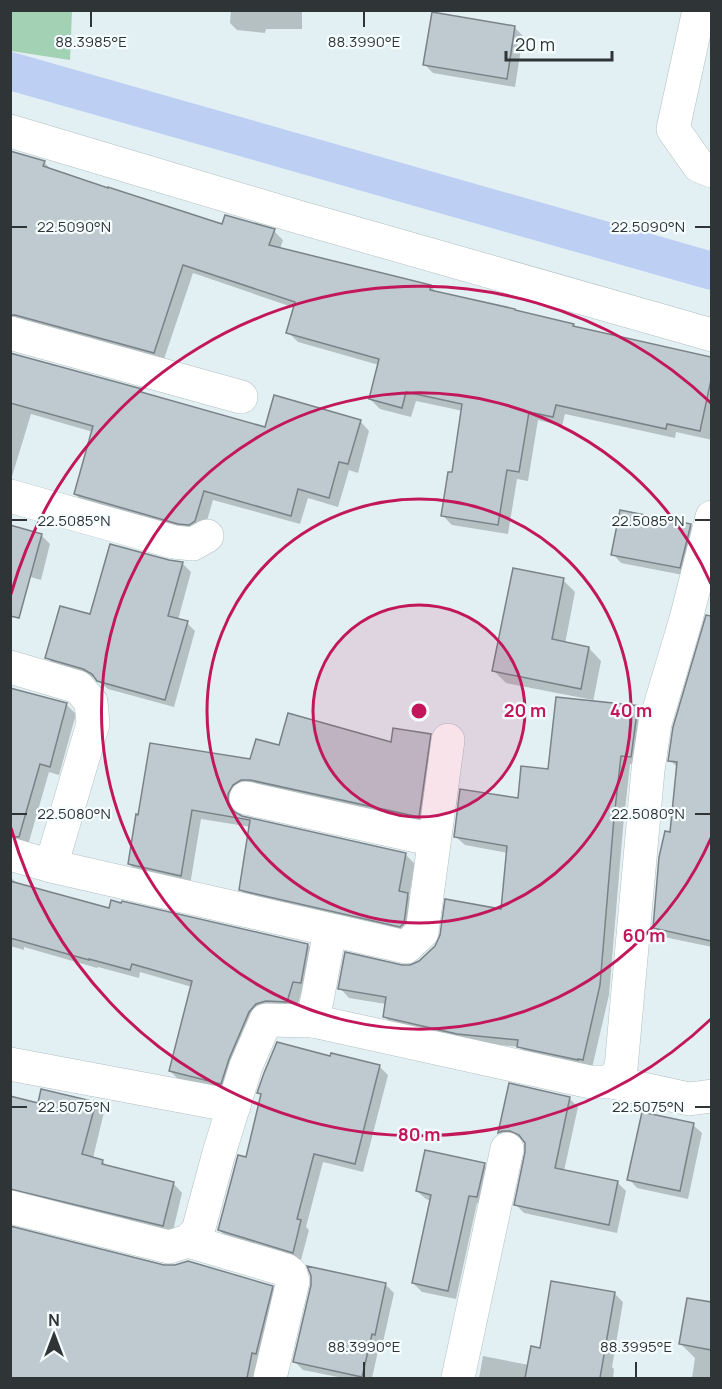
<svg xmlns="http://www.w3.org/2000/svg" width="722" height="1389" font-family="Manrope,sans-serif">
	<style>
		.green { fill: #a3d1b3 }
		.shadow { fill: #0003 }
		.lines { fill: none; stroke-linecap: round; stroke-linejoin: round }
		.canal { stroke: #becff4; stroke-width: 38 }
		.building { fill: #bfc9d0; stroke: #798288; stroke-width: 1.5 }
		.minor-casing { stroke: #b2bfc1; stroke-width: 34 }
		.minor { stroke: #fff; stroke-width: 33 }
		.ticks { fill: none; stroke: #2f3536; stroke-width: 2 }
		.ring { fill: none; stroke: #c2185b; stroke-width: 3 }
		.ticks-label { font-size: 15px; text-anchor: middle; fill: #2f3536; stroke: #f5fdfe; stroke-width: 4.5; stroke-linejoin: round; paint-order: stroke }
		.centre { fill: #c2185b; stroke: #f5fdfe; stroke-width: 3 }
		.ring-label { font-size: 18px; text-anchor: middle; font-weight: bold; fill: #c2185b; stroke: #f5fdfe; stroke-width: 4.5; stroke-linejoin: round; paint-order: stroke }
	</style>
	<rect width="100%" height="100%" fill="#e3f0f3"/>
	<path class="green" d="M10,11H72L70,60L11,51Z"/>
	<g class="shadow">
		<path d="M231,10H302V29H266L265,33L237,30L230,23Z"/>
		<path d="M515,28L523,36L515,87L433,73L425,65Z"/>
		<path d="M10,152L44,162L52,171L223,226L274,231L283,240L280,249L431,286L437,293L573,325L576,328L712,358V440L676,432L675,438L565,414L562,426L538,420L528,481L517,479L508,534L452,525L442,515L453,474L463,411L416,401L411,417L380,409L370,399L379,365L298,342L288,332L295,308L193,273L163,362L10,327Z"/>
		<path d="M10,354L141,390L146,395L266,429L360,421L369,431L358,473L349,470L338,507L308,498L300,524L213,500L204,531L199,534L85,504L75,494L93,432L31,414L10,483Z"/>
		<path d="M690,525L699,533L688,576L621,563L613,554Z"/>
		<path d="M41,535L50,544L41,580L10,571Z"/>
		<path d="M182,563L191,572L178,620L187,623L195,631L174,707L108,689L93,677L55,666L47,657L91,616Z"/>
		<path d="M563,580L575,592L565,644L589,648L601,661L593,702L640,707L649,716L640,765L630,764L623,828L609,995L592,1068L528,1055L520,1047L468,1042L394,1026L385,1017L386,1004L349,998L340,988L402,967L412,966L502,911L508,853L465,845L455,836L519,800L549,770L592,702L593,700L506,683L494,671Z"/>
		<path d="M712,640V947L664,937L654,927L671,834L678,768L670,760Z"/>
		<path d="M10,689L67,705L76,714L59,775L49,772L28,845L10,846Z"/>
		<path d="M430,736L440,745L428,826L237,805V815L405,854L415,864L409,896L417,904L413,933L250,899L240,889L251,827L201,819L190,885L139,873L129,864L137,816L280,747L392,744Z"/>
		<path d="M10,877L18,884L110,909L308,945L317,954L310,991L302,990L296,1010L230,1092L179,1080L170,1071L192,987L140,972L139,978L98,967L97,968L24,947V950L10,946Z"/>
		<path d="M379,1066L388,1075L363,1172L323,1162L306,1227L309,1230L301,1260L228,1238L219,1230L247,1159L263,1096L259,1092Z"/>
		<path d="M510,1085L569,1098L578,1107L564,1171L618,1183L626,1191L617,1233L524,1213L516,1205L527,1153L525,1141L521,1139H511L508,1141L500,1133Z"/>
		<path d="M10,1097L39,1105L95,1103L104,1112L93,1158L102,1161L109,1168L173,1183L182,1193L172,1235L10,1200Z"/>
		<path d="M693,1125L702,1133L688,1199L637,1188L629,1179Z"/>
		<path d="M484,1165L493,1173L486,1205L477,1203L456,1299L422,1292L413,1283L431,1201L426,1199L417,1191Z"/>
		<path d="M10,1228L164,1267L272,1287L281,1296L258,1378H10Z"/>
		<path d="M385,1284L394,1293L383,1342H380L372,1378H343L303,1370L295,1362Z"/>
		<path d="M614,1293L623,1302L612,1367L614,1369L613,1378H479L483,1356L529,1365L541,1350Z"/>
		<path d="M688,1300L712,1304V1378H692L695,1358L680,1343Z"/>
	</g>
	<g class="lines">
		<path class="canal" d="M10,71L712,271"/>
	</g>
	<g class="building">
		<path d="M432,12L515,26L507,79L423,65Z"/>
		<path d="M10,151L45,161L43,166L108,188V187L222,224L225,215L275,229L269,245L431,285L430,290L515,309V310L574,324L573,326L711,357V380L700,431L667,424L666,429L556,405L553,417L529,412L519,472L507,470L498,525L441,516L448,472H452L462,404L406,392L402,408L369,399L379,359L286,333L295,302L183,265L154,353L15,315H10Z"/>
		<path d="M10,353L142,389L141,392L265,427L274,395L361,420L348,464L339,462L329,498L298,489L291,516L204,491L195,521L189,525L178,524L74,494L93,426L10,403Z"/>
		<path d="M620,510L691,524L680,568L611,555Z"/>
		<path d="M10,525L42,534L19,618L10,616Z"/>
		<path d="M110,544L169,560L183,562L168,616L188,621L165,700L97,681L92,674L83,669L45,658L60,606L90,614Z"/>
		<path d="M513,568L564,578L552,639L589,647L581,689L492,671Z"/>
		<path d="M706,615L711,616V941L653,928L659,857L665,831L670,832L677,762L668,761L673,727Z"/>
		<path d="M10,688L67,703L50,767L40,764L19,837L10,836Z"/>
		<path d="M556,697L641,706L636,720L631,757L621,756L614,818L600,985L583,1060L578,1059V1060L517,1047L518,1040L457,1034L383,1017L386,997L338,989L345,952L402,965H410L419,961L435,946L440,935L445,899L501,909L507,846L454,837L460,789L518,798L521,766L548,769Z"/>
		<path d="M288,713L391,742L393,728L431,734L419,817L250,780H241L233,785L228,794V804L233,811L242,816L406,853L399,891L408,893L404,923L400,927L239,890L250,820L192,810L181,876L128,864L136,814L138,815L150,743L250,759L256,739L279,745Z"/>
		<path d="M10,881L109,908L111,900L121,903L122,901L308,944L301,983L293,982L287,1002L266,1001L256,1004L249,1012L229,1059L221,1084L169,1071L192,981L132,964L130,970L89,959V960L10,938Z"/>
		<path d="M277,1042L330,1056L331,1053L380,1065L355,1164L314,1154L297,1219L301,1220L293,1253L218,1230L238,1155L246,1157L261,1094L257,1093L264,1073Z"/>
		<path d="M509,1083L570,1097L555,1168L618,1181L609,1225L514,1205L525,1152V1143L519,1135L510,1131H502L498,1133Z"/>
		<path d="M41,1089L96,1102L82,1154L103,1160L102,1164L174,1182L163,1226L10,1189V1096L38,1103Z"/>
		<path d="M642,1112L694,1123L680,1191L627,1180Z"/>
		<path d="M425,1150L485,1163L477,1197L469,1196L448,1291L412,1283L431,1195L416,1191Z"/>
		<path d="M10,1226L164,1265H175L188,1261L273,1286L256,1354L252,1353L247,1378H10Z"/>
		<path d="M307,1266L386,1283L375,1335L372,1334L362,1377L293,1362L311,1285V1276Z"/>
		<path d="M551,1281L615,1292L600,1378H525L531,1346L540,1348Z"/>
		<path d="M687,1298L711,1302V1350L679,1344Z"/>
	</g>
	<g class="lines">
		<g class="minor-casing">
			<g id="minor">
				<path d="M699,10L673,129L699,166L712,171"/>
				<path d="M10,131L295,216L712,335"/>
				<path d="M10,333L241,397"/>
				<path d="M10,496L174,542L193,544L207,536"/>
				<path d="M10,667L78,687L91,702L93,724L51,866L10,854"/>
				<path d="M246,798L434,840"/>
				<path d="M51,866L406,947L422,932L448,740"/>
				<path d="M313,1021L330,931"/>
				<path d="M10,1064L234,1106"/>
				<path d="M612,1082L689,1099L712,1096"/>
				<path d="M10,1207L169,1247L188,1241L198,1231L219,1153L246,1066L266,1020L313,1021L590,1082H612L621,1068L648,770L655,723L686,619L712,517"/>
				<path d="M188,1241L286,1270L291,1274L293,1281L270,1378"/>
				<path d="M458,1378L507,1149"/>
			</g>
		</g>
		<use href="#minor" class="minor"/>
	</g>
	<path class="ticks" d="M91,12V27M364,12V27M12,227H27M695,227H710M12,520H27M695,520H710M12,814H27M695,814H710M12,1107H27M695,1107H710M364,1362V1377M636,1362V1377"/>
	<circle cx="419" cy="711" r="106" fill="#c2185b" fill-opacity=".12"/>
	<g class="ring">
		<circle cx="419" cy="711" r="106"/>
		<circle cx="419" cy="711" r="212"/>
		<path d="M711 838A318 318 0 1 1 711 584"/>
		<path d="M711 1019A424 424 0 0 1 11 828M11 594A424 424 0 0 1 711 403"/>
	</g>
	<g class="ticks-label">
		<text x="91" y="47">88.3985°E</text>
		<text x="364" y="47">88.3990°E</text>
		<text x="74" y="232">22.5090°N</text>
		<text x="648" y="232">22.5090°N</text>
		<text x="74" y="526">22.5085°N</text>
		<text x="648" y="526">22.5085°N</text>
		<text x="74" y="819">22.5080°N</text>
		<text x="648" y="819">22.5080°N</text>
		<text x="74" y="1112">22.5075°N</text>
		<text x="648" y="1112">22.5075°N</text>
		<text x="364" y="1352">88.3990°E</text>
		<text x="636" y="1352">88.3995°E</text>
	</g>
	<circle cx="419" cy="711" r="9" class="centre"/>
	<g class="ring-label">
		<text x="525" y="717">20 m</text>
		<text x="631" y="717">40 m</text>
		<text x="644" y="942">60 m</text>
		<text x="419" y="1141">80 m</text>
	</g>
	<rect width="722" height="1389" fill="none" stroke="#2f3536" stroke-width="24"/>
	<g transform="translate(54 1335)" stroke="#f5fdfe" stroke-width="4.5" paint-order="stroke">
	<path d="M0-4.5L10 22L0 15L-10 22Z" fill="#2f3536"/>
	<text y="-9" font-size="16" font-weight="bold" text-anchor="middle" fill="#2f3536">N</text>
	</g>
	<path d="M506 51v9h106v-9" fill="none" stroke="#2f3536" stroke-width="3"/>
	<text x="515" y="51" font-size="18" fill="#2f3536" stroke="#f5fdfe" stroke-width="4.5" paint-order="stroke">20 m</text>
</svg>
